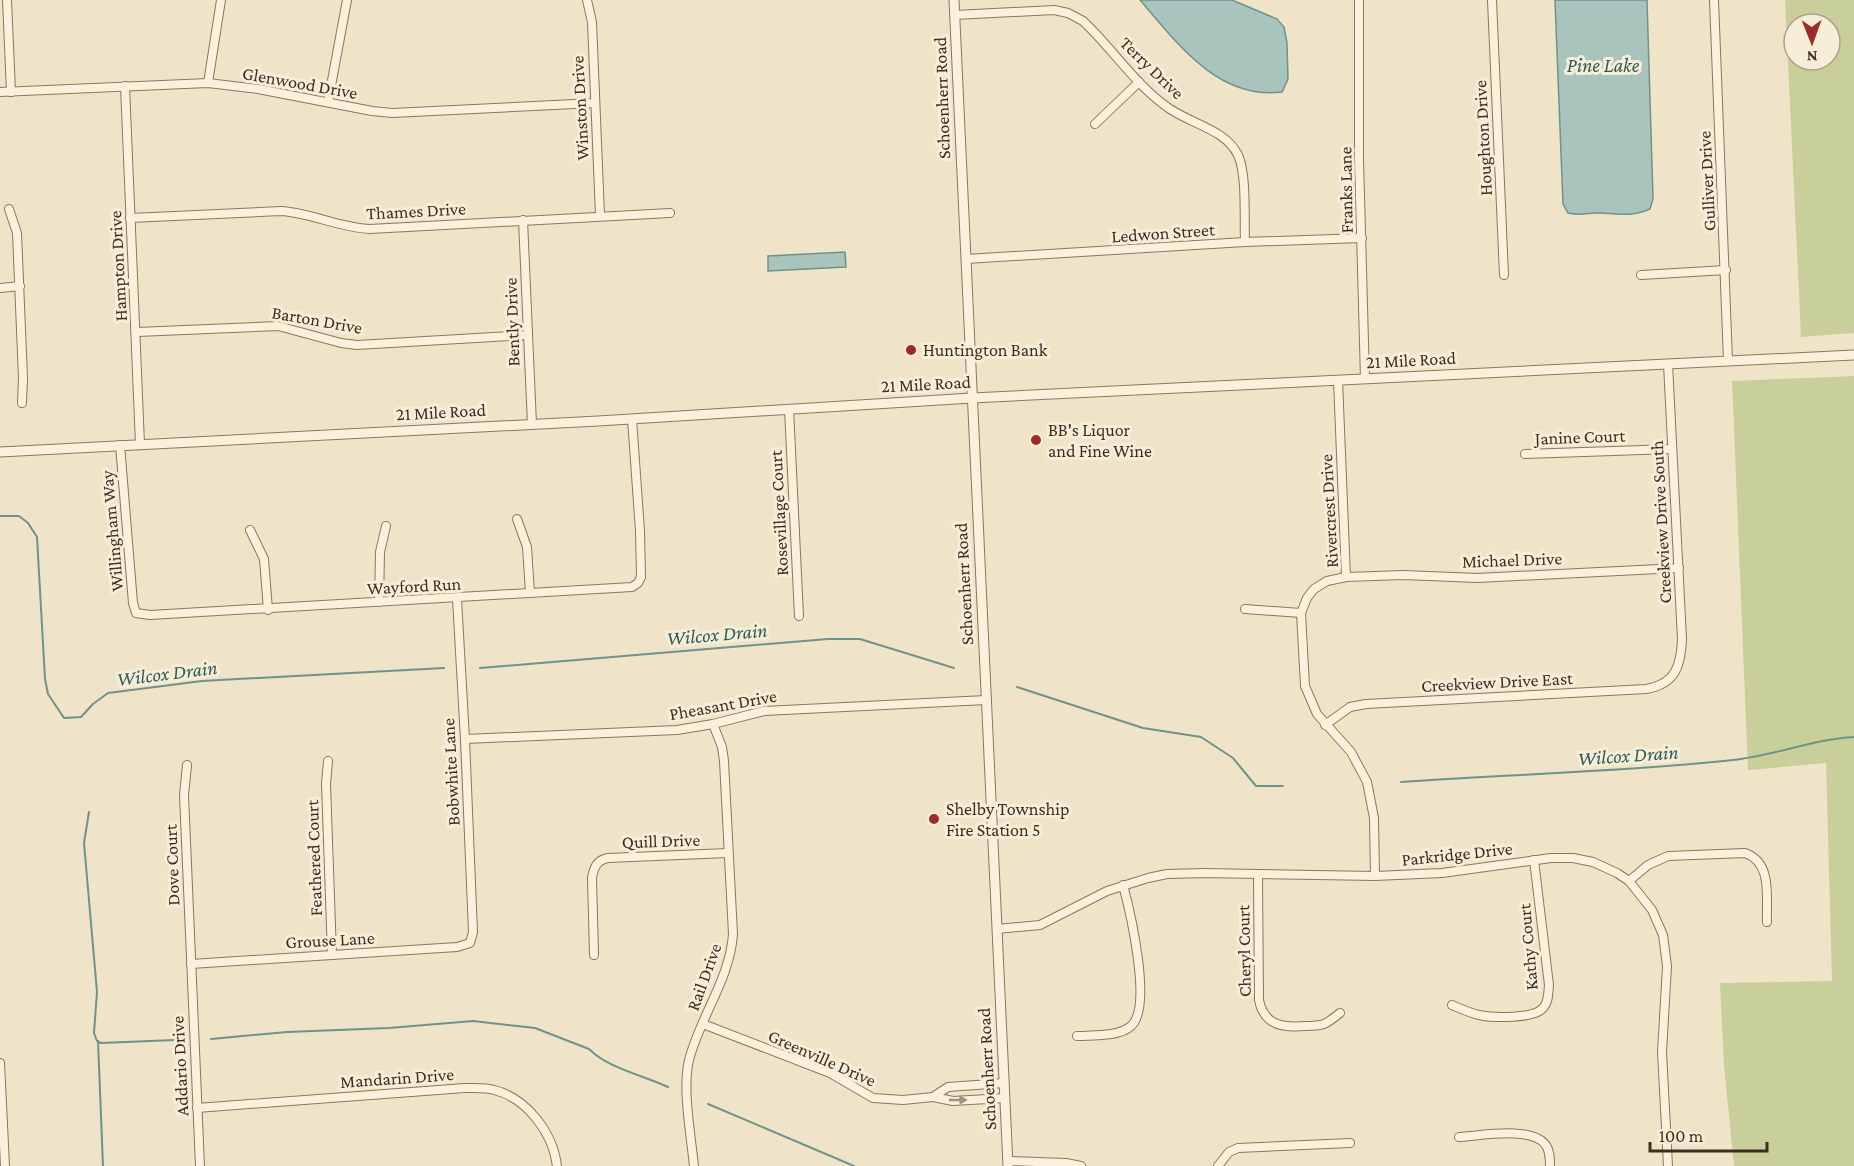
<svg xmlns="http://www.w3.org/2000/svg" width="1854" height="1166" font-family="'Crimson Pro',serif">
	<style>
		.green { fill: #c9cf9b; fill-rule: evenodd }
		.water { fill: #a9c4bc; stroke: #6f938a; stroke-width: 1.5 }
		.lines { fill: none; stroke-linecap: round; stroke-linejoin: round }
		.stream { stroke: #6f938a; stroke-width: 2 }
		.minor-casing { stroke: #8d765c; stroke-width: 10 }
		.tertiary-casing { stroke: #8d765c; stroke-width: 11 }
		.minor { stroke: #faf1dc; stroke-width: 8 }
		.tertiary { stroke: #faf1dc; stroke-width: 9 }
		.oneway { fill: #9c907e }
		.poi-dot { fill: #9e2a2b; stroke: #f7eed8; stroke-width: 2 }
		.labels { text-anchor: middle; stroke-width: 6; stroke-linejoin: round; paint-order: stroke }
		.street-label { font-size: 18px; fill: #3d2e20; stroke: #f7eed8 }
		.poi-label { font-size: 18px; fill: #3d2e20; stroke: #f7eed8; text-anchor: start }
		.water-label { font-size: 20px; font-style: italic; fill: #2f5d5a; stroke: #f7eed8 }
	</style>
	<rect width="100%" height="100%" fill="#f0e4c8"/>
	<g class="green">
		<path d="M1785,0H1854V333L1801,337ZM1794,24H1830V60H1794Z"/>
		<path d="M1854,376V1166H1734L1724,1065L1720,983L1832,981L1826,763L1748,770L1732,381Z"/>
	</g>
	<g class="water">
		<path d="M1140,0H1232L1277,19L1284,27L1287,43L1288,79L1282,92C1218,100 1177,43 1140,0Z"/>
		<path d="M1555,0H1647L1653,199L1650,209C1628,218 1619,213 1597,213C1584,213 1582,216 1568,213L1563,204Z"/>
		<path d="M845,252L846,267L768,271V256Z"/>
	</g>
	<g class="lines">
		<g class="stream">
			<path d="M0,516H19L28,523L37,537L45,679L48,694L64,718L81,717L93,704L108,693L202,681L444,668"/>
			<path d="M480,668L828,639H860L954,668"/>
			<path d="M1017,687L1143,728L1201,737L1233,758L1256,786H1283"/>
			<path d="M1401,782C1512,774 1623,772 1733,760C1774,756 1813,739 1854,737"/>
			<path d="M89,812L84,843L97,992L94,1033L97,1041L101,1043L175,1040"/>
			<path d="M211,1039L287,1032L389,1028L473,1021L535,1028L589,1049C609,1069 643,1075 668,1087"/>
			<path d="M98,1041L103,1166"/>
			<path d="M708,1104L854,1166"/>
		</g>
		<g class="minor-casing">
			<g id="minor">
				<path d="M7,0L11,92"/>
				<path d="M587,0L592,22L600,215"/>
				<path d="M1359,0V159L1365,379"/>
				<path d="M1492,0L1504,275"/>
				<path d="M1714,0L1728,361"/>
				<path d="M955,15L1054,10L1068,13L1083,21C1113,49 1136,86 1170,109C1192,124 1226,130 1238,155C1247,174 1244,220 1245,242"/>
				<path d="M208,83L221,0"/>
				<path d="M125,86L140,444"/>
				<path d="M0,92L208,83L258,89L372,111L392,113L595,103"/>
				<path d="M328,102L347,0"/>
				<path d="M1095,124L1139,82"/>
				<path d="M9,209L17,233L23,378L22,403"/>
				<path d="M130,218L281,211C312,213 340,228 370,229L670,213"/>
				<path d="M523,220L532,424"/>
				<path d="M966,259L1245,242L1362,238"/>
				<path d="M1641,275L1726,270"/>
				<path d="M0,288L20,286"/>
				<path d="M137,332L278,326L341,343L357,345L528,335"/>
				<path d="M1338,380L1346,577"/>
				<path d="M789,409L799,616"/>
				<path d="M120,445L133,603L136,613L150,615L632,587L638,583L641,577L640,531L632,419"/>
				<path d="M1525,454L1672,449"/>
				<path d="M517,519L527,547L530,593"/>
				<path d="M250,530L264,559L268,610"/>
				<path d="M379,602L380,552L386,526"/>
				<path d="M1245,609L1301,613"/>
				<path d="M1325,725L1350,707L1366,704L1646,689C1676,684 1681,665 1682,639L1668,364"/>
				<path d="M465,739L677,730L713,724L764,711L986,700"/>
				<path d="M328,761L326,784L332,955"/>
				<path d="M187,765L184,795L200,1166"/>
				<path d="M1258,876L1259,1000C1264,1025 1282,1028 1305,1026C1311,1026 1318,1026 1324,1024C1329,1022 1335,1017 1340,1013"/>
				<path d="M1375,876L1374,818L1367,782L1351,752L1317,714L1305,686L1301,613L1307,598L1314,589L1327,581L1346,577L1404,575L1477,578L1679,568"/>
				<path d="M1629,881L1648,865L1668,856L1745,853C1773,863 1766,897 1767,922"/>
				<path d="M997,929L1040,925L1107,891L1148,878L1167,874L1205,873L1375,876L1442,873L1551,858H1573L1593,862L1617,873L1629,881L1652,910L1663,935L1667,966L1662,1052L1668,1166"/>
				<path d="M594,955L592,878C594,867 597,860 608,858L728,853"/>
				<path d="M191,964L457,947L470,943L473,932L465,739L457,599"/>
				<path d="M1452,1005C1461,1009 1470,1013 1479,1015C1493,1018 1534,1019 1543,1008C1549,1002 1548,993 1549,985L1534,860"/>
				<path d="M703,1024L830,1073L873,1098L903,1100L933,1097"/>
				<path d="M1077,1036C1093,1035 1119,1037 1131,1026C1153,1008 1130,911 1123,885"/>
				<path d="M0,1063L5,1166"/>
				<path d="M1004,1083L948,1087L933,1097L953,1101L1005,1098"/>
				<path d="M197,1108L465,1088C474,1088 485,1087 494,1090C527,1098 553,1133 557,1166"/>
				<path d="M1459,1137C1479,1136 1531,1126 1545,1144C1550,1150 1550,1159 1550,1166"/>
				<path d="M1008,1161L1066,1163L1081,1166"/>
				<path d="M694,1166C691,1136 682,1088 689,1060C700,1017 730,979 733,934L724,761L722,747L713,724"/>
				<path d="M1218,1166L1229,1152L1238,1148L1350,1143"/>
			</g>
		</g>
		<g class="tertiary-casing">
			<g id="tertiary">
				<path d="M954,0L1008,1166"/>
				<path d="M0,452L598,421L972,398L1854,355"/>
			</g>
		</g>
		<use href="#minor" class="minor"/>
		<use href="#tertiary" class="tertiary"/>
	</g>
	<defs><path id="oneway-solid" d="M-6-.8H1V-3.2L6.5 0L1 3.2V.8H-6Z" transform="scale(1.5)"/></defs>
	<use class="oneway" href="#oneway-solid" transform="translate(958 1100)"/>
	<g class="poi-dot">
		<circle cx="911" cy="350" r="6"/>
		<circle cx="1036" cy="440" r="6"/>
		<circle cx="934" cy="819" r="6"/>
	</g>
	<g class="labels">
		<g class="street-label">
			<text transform="translate(1152 68) rotate(44)" y="6">Terry Drive</text>
			<text transform="translate(300 83) rotate(10)" y="6">Glenwood Drive</text>
			<text transform="translate(942 98) rotate(-92)" y="6">Schoenherr Road</text>
			<text transform="translate(580 108) rotate(-93)" y="6">Winston Drive</text>
			<text transform="translate(1483 138) rotate(-93)" y="6">Houghton Drive</text>
			<text transform="translate(1707 181) rotate(-93)" y="6">Gulliver Drive</text>
			<text transform="translate(1346 190) rotate(-91)" y="6">Franks Lane</text>
			<text transform="translate(416 211) rotate(-3)" y="6">Thames Drive</text>
			<text transform="translate(1163 233) rotate(-4)" y="6">Ledwon Street</text>
			<text transform="translate(118 266) rotate(-93)" y="6">Hampton Drive</text>
			<text transform="translate(317 320) rotate(10)" y="6">Barton Drive</text>
			<text transform="translate(512 322) rotate(-92)" y="6">Bently Drive</text>
			<text transform="translate(1411 360) rotate(-3)" y="6">21 Mile Road</text>
			<text transform="translate(926 384) rotate(-3)" y="6">21 Mile Road</text>
			<text transform="translate(441 412) rotate(-3)" y="6">21 Mile Road</text>
			<text transform="translate(1580 437) rotate(-2)" y="6">Janine Court</text>
			<text transform="translate(1329 511) rotate(-93)" y="6">Rivercrest Drive</text>
			<text transform="translate(779 513) rotate(-93)" y="6">Rosevillage Court</text>
			<text transform="translate(1661 522) rotate(-93)" y="6">Creekview Drive South</text>
			<text transform="translate(112 531) rotate(-95)" y="6">Willingham Way</text>
			<text transform="translate(1512 560) rotate(-2)" y="6">Michael Drive</text>
			<text transform="translate(964 584) rotate(-93)" y="6">Schoenherr Road</text>
			<text transform="translate(414 586) rotate(-3)" y="6">Wayford Run</text>
			<text transform="translate(1497 682) rotate(-3)" y="6">Creekview Drive East</text>
			<text transform="translate(723 705) rotate(-10)" y="6">Pheasant Drive</text>
			<text transform="translate(451 772) rotate(-93)" y="6">Bobwhite Lane</text>
			<text transform="translate(661 841) rotate(-2)" y="6">Quill Drive</text>
			<text transform="translate(1457 854) rotate(-6)" y="6">Parkridge Drive</text>
			<text transform="translate(314 858) rotate(-92)" y="6">Feathered Court</text>
			<text transform="translate(172 865) rotate(-92)" y="6">Dove Court</text>
			<text transform="translate(330 940) rotate(-3)" y="6">Grouse Lane</text>
			<text transform="translate(1528 947) rotate(-95)" y="6">Kathy Court</text>
			<text transform="translate(1244 951) rotate(-91)" y="6">Cheryl Court</text>
			<text transform="translate(704 977) rotate(-70)" y="6">Rail Drive</text>
			<text transform="translate(822 1058) rotate(24)" y="6">Greenville Drive</text>
			<text transform="translate(180 1066) rotate(-93)" y="6">Addario Drive</text>
			<text transform="translate(987 1069) rotate(-93)" y="6">Schoenherr Road</text>
			<text transform="translate(397 1078) rotate(-4)" y="6">Mandarin Drive</text>
		</g>
		<g class="poi-label">
			<text x="923" y="356">Huntington Bank</text>
			<text x="1048" y="436">BB's Liquor<tspan x="1048" dy="21">and Fine Wine</tspan></text>
			<text x="946" y="815">Shelby Township<tspan x="946" dy="21">Fire Station 5</tspan></text>
		</g>
		<g class="water-label">
			<text x="1603" y="72">Pine Lake</text>
			<text transform="translate(717 634) rotate(-5)" y="7">Wilcox Drain</text>
			<text transform="translate(167 673) rotate(-7)" y="7">Wilcox Drain</text>
			<text transform="translate(1628 755) rotate(-4)" y="7">Wilcox Drain</text>
		</g>
	</g>
	<g transform="translate(1812 42) rotate(179)"><circle r="28" fill="#f7eed8" stroke="#ada18e" stroke-width="1.5"/>
	<path d="M0-4.5L10 22L0 15L-10 22Z" fill="#9e2a2b"/>
	<text y="-9" font-size="16" font-weight="bold" text-anchor="middle" fill="#3d2e20">N</text>
	</g>
	<path d="M1650 1142v9h117v-9" fill="none" stroke="#3d2e20" stroke-width="3"/>
	<text x="1659" y="1142" font-size="18" fill="#3d2e20" stroke="#f7eed8" stroke-width="4.5" paint-order="stroke">100 m</text>
</svg>
